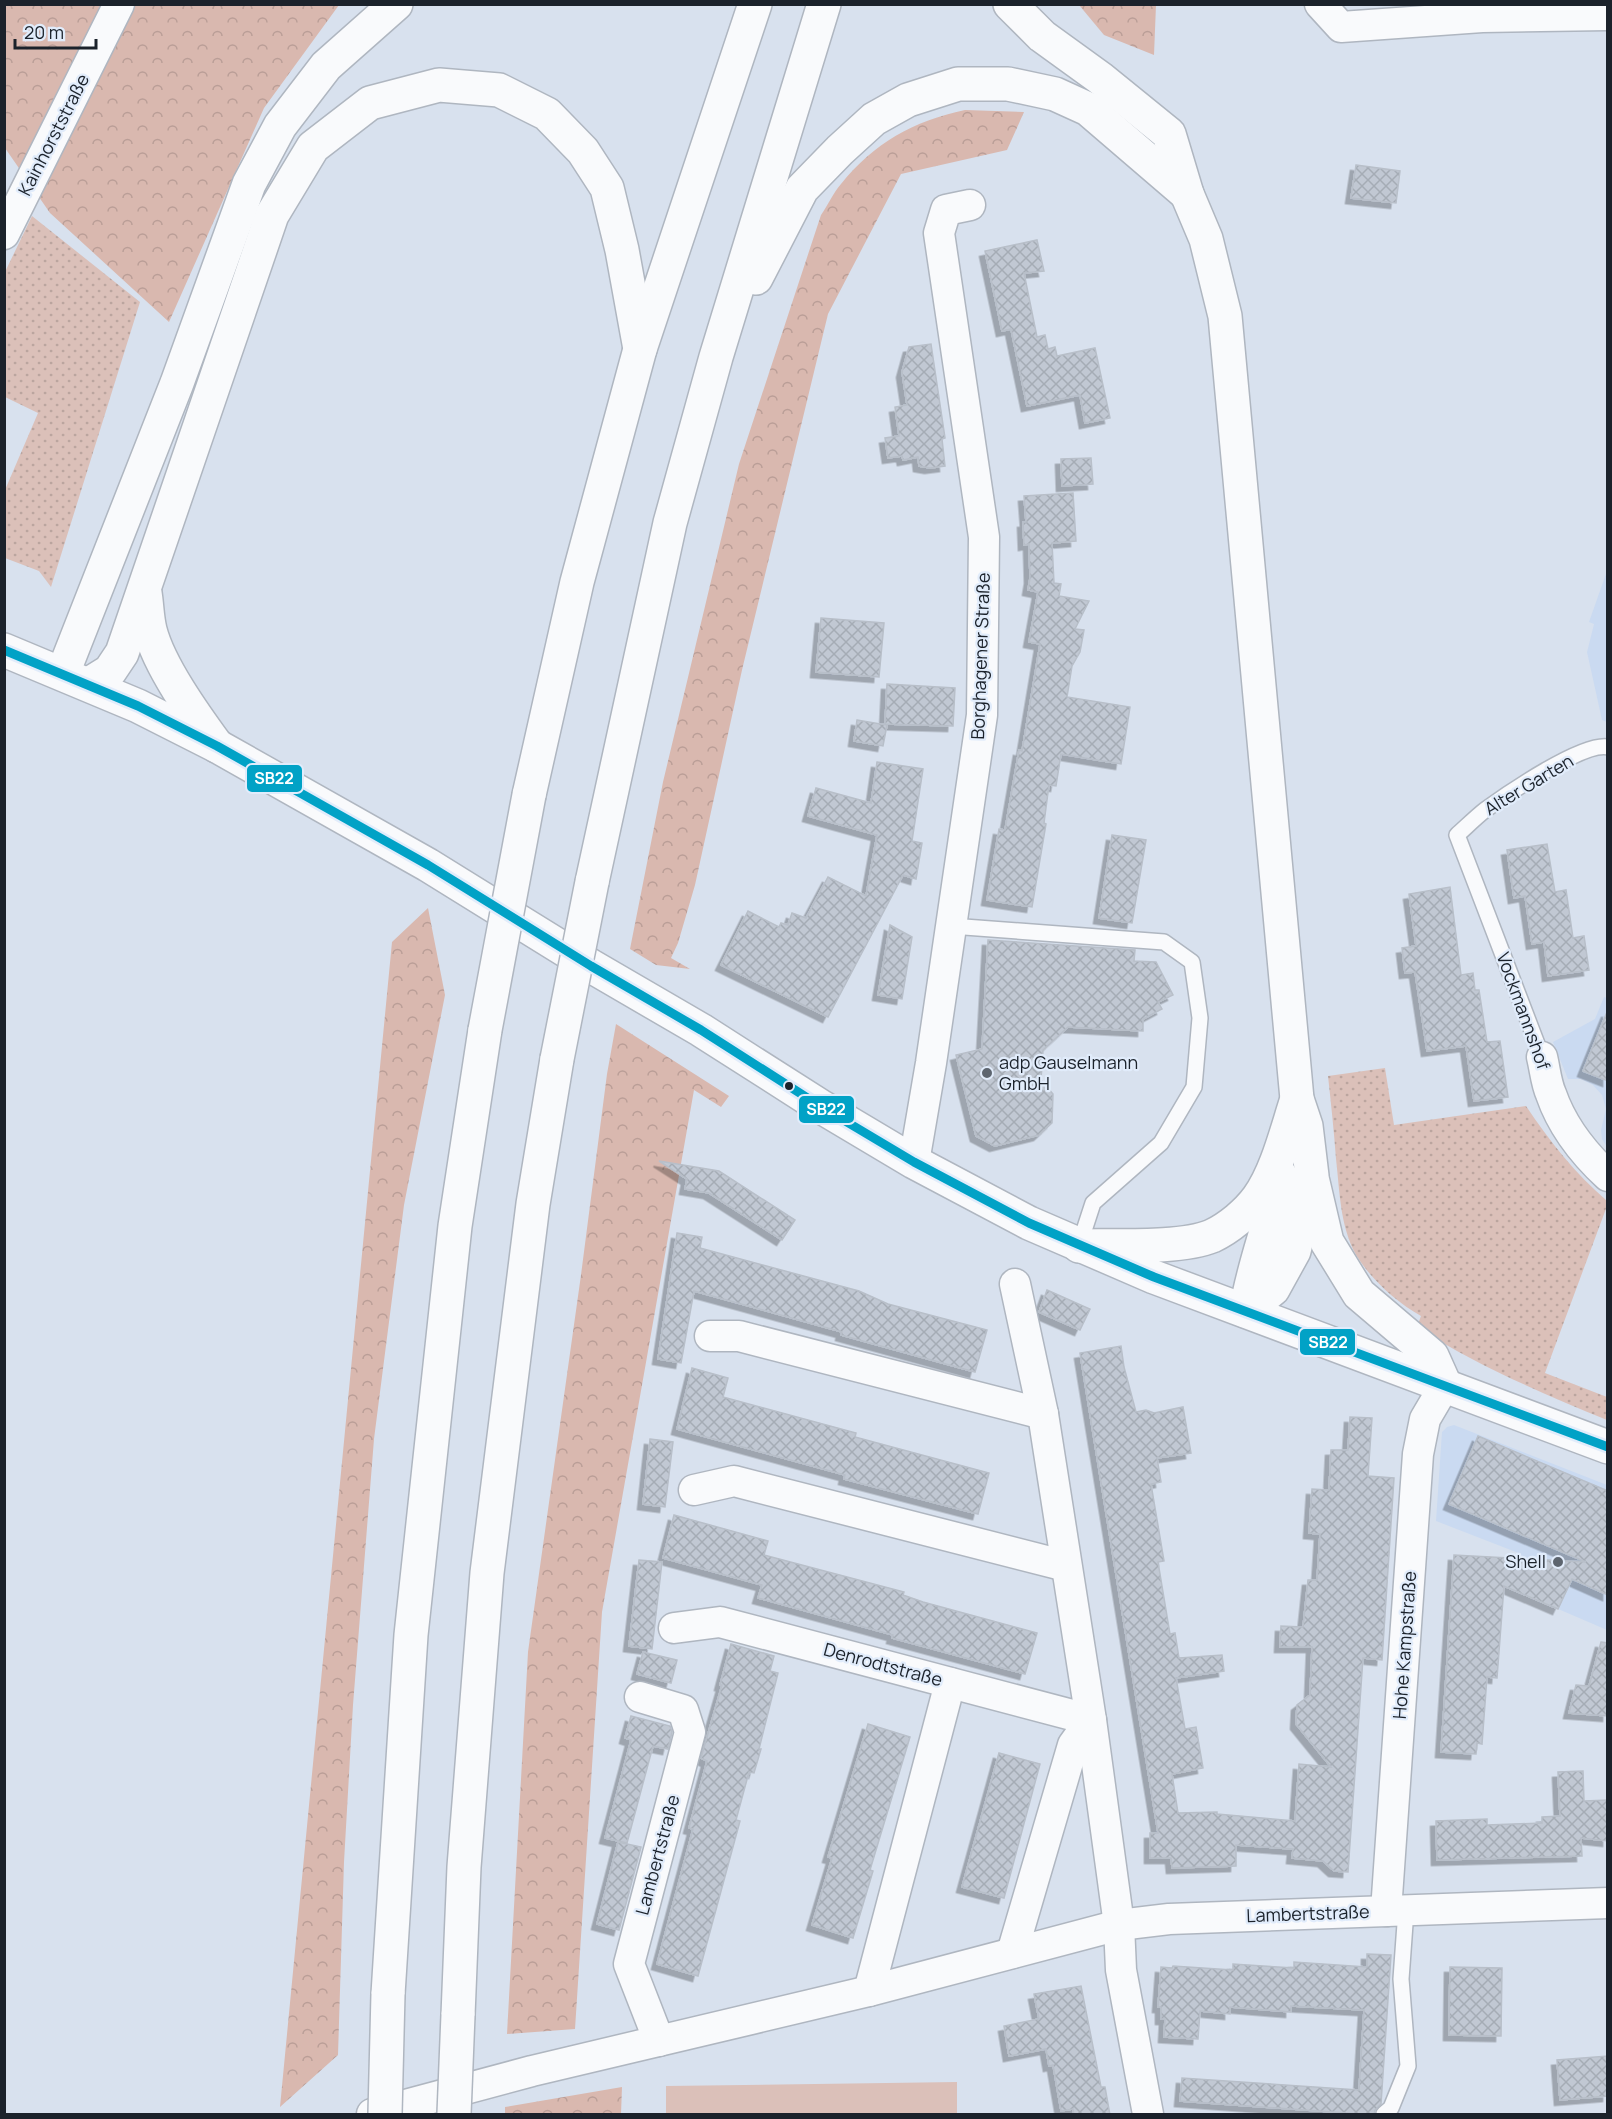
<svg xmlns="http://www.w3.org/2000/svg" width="1612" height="2119" font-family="Manrope,sans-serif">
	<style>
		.built { fill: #cadaf1 }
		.grass { fill: url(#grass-dots) }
		.forest { fill: url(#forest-crowns) }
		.garden { fill: #dbc0b9 }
		.building { fill: url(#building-cross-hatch); stroke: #b8bfc9; stroke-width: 1.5; filter: url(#shadow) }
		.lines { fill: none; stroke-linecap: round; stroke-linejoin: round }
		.lane-casing { stroke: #afb6c0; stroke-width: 18 }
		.street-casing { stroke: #afb6c0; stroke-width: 33 }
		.primary-casing { stroke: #afb6c0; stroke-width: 36 }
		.highway-casing { stroke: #afb6c0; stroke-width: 36 }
		.lane { stroke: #f9fafc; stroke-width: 15 }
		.street { stroke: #f9fafc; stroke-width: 30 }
		.primary { stroke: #f9fafc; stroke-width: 33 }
		.highway { stroke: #f9fafc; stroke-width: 33 }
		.highway-bridge-casing { stroke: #afb6c0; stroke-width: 36; stroke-linecap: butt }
		.highway-bridge { stroke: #f9fafc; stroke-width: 33 }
		.bus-1-casing { stroke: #e1ecfb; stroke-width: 14 }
		.bus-1 { stroke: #01a2c6; stroke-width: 9 }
		.poi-dot { fill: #5d656f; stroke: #e1ecfb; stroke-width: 2 }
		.bus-dot { fill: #1b222b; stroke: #e1ecfb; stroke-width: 2 }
		.labels { text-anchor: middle; stroke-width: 4.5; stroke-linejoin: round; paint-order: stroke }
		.street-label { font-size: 18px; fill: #1b222b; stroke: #e1ecfb }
		.poi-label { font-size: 18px; fill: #1b222b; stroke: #e1ecfb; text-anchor: start }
		.line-badge { stroke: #e1ecfb; stroke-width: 2 }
		.badge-label { font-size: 16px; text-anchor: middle; font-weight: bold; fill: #fff }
	</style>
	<defs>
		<pattern id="grass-dots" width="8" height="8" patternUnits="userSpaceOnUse" patternTransform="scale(1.5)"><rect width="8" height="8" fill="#dbc0b9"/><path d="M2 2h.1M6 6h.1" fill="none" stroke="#bba59f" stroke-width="1.8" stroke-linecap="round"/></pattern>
		<pattern id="forest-crowns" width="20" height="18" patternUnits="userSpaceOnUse" patternTransform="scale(1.5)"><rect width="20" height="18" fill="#d9b8af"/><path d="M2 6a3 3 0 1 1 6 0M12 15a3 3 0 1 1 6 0" fill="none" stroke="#ba9e97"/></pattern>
		<pattern id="building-cross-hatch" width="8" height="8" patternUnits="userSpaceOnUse" patternTransform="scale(1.5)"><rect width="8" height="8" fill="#c1c8d3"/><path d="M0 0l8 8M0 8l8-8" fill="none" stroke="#a5acb5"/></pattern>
		<filter id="shadow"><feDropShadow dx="-5.5" dy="5.5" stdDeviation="0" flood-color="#0004"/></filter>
	</defs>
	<rect width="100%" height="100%" fill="#d8e1ee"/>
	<g class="built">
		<path d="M1607,571L1608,722H1607L1602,720L1587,652L1594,624L1589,622Z"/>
		<path d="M1604,997L1607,998V1147L1602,1139L1601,1130L1606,1109L1602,1095L1593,1085L1581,1079H1568L1553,1042L1595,1019Z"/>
		<path d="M1454,1425L1607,1485V1630L1528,1596L1520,1579L1521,1554L1436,1521L1442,1432L1447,1427Z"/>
	</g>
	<g class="grass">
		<path d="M32,216L140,302L51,587L39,571L5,558V490L38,413L5,397V272Z"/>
		<path d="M1385,1068L1394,1125L1526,1106C1550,1142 1575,1173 1607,1201V1206L1545,1373L1607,1397V1420C1542,1393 1477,1366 1417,1327L1421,1316C1398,1303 1375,1283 1360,1261C1340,1232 1340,1193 1336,1159C1334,1131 1331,1104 1328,1076Z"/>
	</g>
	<g class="forest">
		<path d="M4,5H339L264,108L169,322L50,213L5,148Z"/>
		<path d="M1079,5H1156L1154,55L1104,35Z"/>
		<path d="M965,110L1024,112L1007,150L901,174L828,314L742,670L695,885L678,943L671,958L690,969L656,965L630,949L663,782L739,464L821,215C828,205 833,193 841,184C874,143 913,121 965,110Z"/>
		<path d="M428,908L445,995L404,1205L374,1439L353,1705L344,1862L338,2055L280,2107L392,942Z"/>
		<path d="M616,1024L729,1096L721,1107L694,1090L602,1612L575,2029L507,2034L528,1652L581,1275L607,1074Z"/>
		<path d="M622,2087L621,2114H505V2107Z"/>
	</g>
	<path class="garden" d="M957,2082V2114H666V2086Z"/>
	<g class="building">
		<path d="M1356,165L1400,171L1396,203L1351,198Z"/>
		<path d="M1037,240L1044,271L1024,273L1037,337L1045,335L1048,349L1055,347L1057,356L1095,348L1110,418L1085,423L1080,395L1027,406L1011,329L1002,331L985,251Z"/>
		<path d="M931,344L945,438L942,439L945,466L930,468L919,466L918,457L903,460L902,456L888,458L885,438L899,436L895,407L907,405L902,372L909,347Z"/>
		<path d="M1091,458L1093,484L1062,486L1061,459Z"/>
		<path d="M1073,493L1076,541L1052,543L1054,583L1061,584L1059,596L1089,601L1075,629L1084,630L1080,652L1072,666L1067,697L1130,707L1121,764L1061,754L1056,786L1049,785L1044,823L1046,824L1032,907L987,900L999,829L1005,830L1019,750L1022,751L1040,644L1029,642L1038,592L1028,590L1030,578L1029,544L1024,545L1023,522H1026L1024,496Z"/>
		<path d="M821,618L884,623L879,677L816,672Z"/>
		<path d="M887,684L955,688L953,726L885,724Z"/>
		<path d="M857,720L887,725L883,746L854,741Z"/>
		<path d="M877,762L923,769L912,841L922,843L916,879L903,875L828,1017L721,965L748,911L779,927L781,923L788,925L792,913L806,918L828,877L866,896L877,835L808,816L816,788L871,803Z"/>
		<path d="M1112,835L1146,840L1132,923L1099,918Z"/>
		<path d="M1547,844L1555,892L1566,890L1573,938L1584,936L1589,970L1548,976L1544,942L1532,944L1525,896L1514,898L1507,850Z"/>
		<path d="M1450,887L1461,975L1473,973L1475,990H1479L1487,1042L1500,1041L1508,1097L1474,1101L1466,1046L1427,1051L1415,972L1405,973L1402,948L1416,946L1409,894Z"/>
		<path d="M890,925L912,937L902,999L878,995Z"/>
		<path d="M988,940L1135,950L1134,961L1156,962L1173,995L1158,1002L1162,1009L1143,1019V1031L1068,1027L1043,1050L1041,1080L1053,1094L1052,1123L1039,1135L995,1146L976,1136L956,1055L982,1049Z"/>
		<path d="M1607,1012H1608V1081L1583,1071Z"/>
		<path d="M659,1161L719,1171L795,1220L782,1240L709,1193L685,1189L687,1179Z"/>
		<path d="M677,1233L702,1237L700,1248L859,1291L888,1304L987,1330L975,1372L841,1335L842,1332L694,1291L681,1363L658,1359Z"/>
		<path d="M1047,1290L1090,1309L1080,1330L1039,1312Z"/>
		<path d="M1121,1346L1124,1367L1136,1412L1146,1410L1154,1413L1183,1407L1191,1453L1157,1458L1161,1482L1151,1484L1164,1561L1158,1562L1170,1634L1175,1633L1179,1658L1222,1655L1224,1671L1176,1678L1185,1729L1196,1727L1203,1768L1172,1774L1178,1813L1217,1812V1814L1295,1821L1299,1764L1331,1767L1296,1724L1297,1705L1310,1695L1312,1647H1280L1281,1626L1303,1627L1308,1580H1317L1320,1534L1309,1533L1312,1489L1329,1490L1331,1450H1348L1350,1417L1372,1418L1368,1476L1394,1478L1382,1660L1363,1658L1348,1872L1334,1871L1323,1861L1292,1858L1293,1849L1236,1845V1866L1172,1868L1171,1858H1150V1833H1158L1080,1353Z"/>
		<path d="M692,1368L728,1378L723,1397L856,1433L855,1437L989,1473L978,1514L844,1479L845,1475L677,1429Z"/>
		<path d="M1478,1436L1608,1491V1595L1572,1579L1558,1609L1504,1586L1497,1678L1487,1677L1482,1744L1477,1743L1476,1754L1441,1752L1454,1555L1586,1562L1449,1504Z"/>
		<path d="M650,1439L673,1442L665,1507L643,1504Z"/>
		<path d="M674,1515L768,1541L764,1555L904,1592L903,1595L923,1602L1037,1633L1025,1674L892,1638L893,1635L758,1598L762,1585L663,1558Z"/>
		<path d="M639,1560L662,1562L652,1649L629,1646Z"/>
		<path d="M1601,1642L1608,1643V1716L1569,1713L1576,1685L1589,1686Z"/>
		<path d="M731,1644L774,1656L770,1671L778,1673L759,1749H761L754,1773L749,1772L736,1820L740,1821L698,1976L657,1964L693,1829L689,1828L707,1761L701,1758L722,1685H720Z"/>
		<path d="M643,1652L677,1660L671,1683L637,1674Z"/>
		<path d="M631,1716L670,1726L672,1732L668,1749L653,1746L627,1843L605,1838L631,1740L625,1738Z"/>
		<path d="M868,1724L910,1737L870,1870L873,1871L853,1938L812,1925L832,1858L828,1857Z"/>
		<path d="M999,1753L1040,1764L1004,1898L962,1887Z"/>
		<path d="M1583,1771L1584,1801L1608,1800V1841L1581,1838L1582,1856L1437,1860L1436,1821L1487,1819V1825L1542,1823V1817L1560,1816L1558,1772Z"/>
		<path d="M618,1842L641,1847L619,1930L597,1924Z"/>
		<path d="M1367,1954L1391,1955L1381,2104L1375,2110L1374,2115L1180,2101L1182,2078L1359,2090L1364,2010L1291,2006V2012L1230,2007V2014L1200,2011L1198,2039L1164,2037L1165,2019H1161V2007H1158L1161,1967L1172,1968L1173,1966L1233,1970V1964L1294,1968V1962L1367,1967Z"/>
		<path d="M1450,1967L1502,1968L1501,2036L1449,2035Z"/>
		<path d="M1081,1986L1101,2087H1105L1110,2115H1074L1073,2109L1061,2111L1053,2065L1049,2066L1046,2049L1009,2056L1004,2026L1039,2019L1034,1994Z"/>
		<path d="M1608,2056V2096L1560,2100L1557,2060Z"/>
	</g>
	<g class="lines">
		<g class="lane-casing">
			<g id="lane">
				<path d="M951,926L1164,942L1192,962L1200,1018L1194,1087L1161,1143L1093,1203L1079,1246"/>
				<path d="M1542,1057L1457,835C1466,827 1475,818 1485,810C1507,794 1583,742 1608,747"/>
				<path d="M1384,2114L1391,2108L1408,2066L1401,1979L1406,1910"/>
			</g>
		</g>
		<g class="street-casing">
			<g id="street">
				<path d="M1320,4L1341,27L1482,17L1608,15"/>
				<path d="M4,234L119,4"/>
				<path d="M1542,1057C1545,1069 1546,1083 1551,1094C1562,1126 1583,1153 1608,1176"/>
				<path d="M914,1162L931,1063L982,715L984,537L939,233L946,210L970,205"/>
				<path d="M1015,1284L1043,1414L1091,1720L1119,1925L1121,1970L1148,2114"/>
				<path d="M710,1336H739L1043,1414"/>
				<path d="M694,1490L734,1481L1066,1566"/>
				<path d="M674,1628L720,1622L1091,1720L1073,1745L1012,1953"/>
				<path d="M640,1697L683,1710L690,1732L629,1964L659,2041"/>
				<path d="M1386,1911L1418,1454L1425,1419L1445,1385"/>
				<path d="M869,1991L950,1683"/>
				<path d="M372,2114L532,2071L869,1991L1119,1925L1169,1919L1608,1903"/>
			</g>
		</g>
		<g class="primary-casing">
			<path id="primary" d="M4,650L138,706L217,746L428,865L591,966L701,1030L820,1106L914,1162L1029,1223L1154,1277L1608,1447"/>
		</g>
		<g class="highway-casing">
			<g id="highway">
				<path d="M1010,4L1042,36L1100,78L1169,134L1187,194L1206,239L1225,316L1297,1099L1306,1126L1312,1176L1294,1251L1273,1289L1246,1311"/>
				<path d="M756,278L802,189L840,150L874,119L908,100L958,84H1008L1055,94L1088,109L1187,194"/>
				<path d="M145,593C147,605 147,618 150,630C159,666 195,716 217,746"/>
				<path d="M63,673L177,383L249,184L280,126L326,66L396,4"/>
				<path d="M89,684L110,671L122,653L272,215L313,147L370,103L439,85L499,90L547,114L583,151L607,188L622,250L640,349"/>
				<path d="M529,795L577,582L640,349L755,4"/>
				<path d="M592,882L670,523L716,357L824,4"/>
				<path d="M1313,1182L1327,1242L1359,1294L1432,1356L1445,1385"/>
				<path d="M1079,1246C1113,1245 1181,1249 1212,1236C1229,1228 1247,1213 1258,1198C1277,1172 1287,1129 1297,1099"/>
				<path d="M1246,1311C1253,1265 1272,1221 1280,1175"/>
				<path d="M388,1994L411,1635L455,1226L485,1030"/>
				<path d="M458,2015L464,1867L487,1573L533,1204L557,1059"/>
			</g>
		</g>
		<use href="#lane" class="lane"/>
		<use href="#street" class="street"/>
		<use href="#primary" class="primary"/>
		<use href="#highway" class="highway"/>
		<g class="highway-bridge-casing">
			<g id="highway-bridge">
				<path d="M485,1030L529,795"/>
				<path d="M557,1059L592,882"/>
				<path d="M385,2114L388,1994"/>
				<path d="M454,2114L458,2015"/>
			</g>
		</g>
		<use href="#highway-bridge" class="highway-bridge"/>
		<g class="bus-1-casing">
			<path id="bus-1" d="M4,650L138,706L217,746L428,865L591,966L701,1030L820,1106L914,1162L1029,1223L1154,1277L1608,1447"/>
		</g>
		<use href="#bus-1" class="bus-1"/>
	</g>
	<g class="poi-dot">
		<circle cx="987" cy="1073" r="6"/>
		<circle cx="1558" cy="1562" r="6"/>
	</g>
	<circle class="bus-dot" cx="789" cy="1086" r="5"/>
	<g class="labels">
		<g class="street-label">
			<text transform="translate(54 135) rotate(-63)" y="6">Kainhorststraße</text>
			<text transform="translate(981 656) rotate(-88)" y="6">Borghagener Straße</text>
			<text transform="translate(1529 785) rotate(-31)" y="6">Alter Garten</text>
			<text transform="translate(1523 1011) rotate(70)" y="6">Vockmannshof</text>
			<text transform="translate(1405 1645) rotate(-86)" y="6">Hohe Kampstraße</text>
			<text transform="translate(883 1665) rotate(15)" y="6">Denrodtstraße</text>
			<text transform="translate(658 1855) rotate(-75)" y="6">Lambertstraße</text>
			<text transform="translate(1308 1914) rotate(-2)" y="6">Lambertstraße</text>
		</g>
		<g class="poi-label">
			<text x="999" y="1069">adp Gauselmann<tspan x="999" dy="21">GmbH</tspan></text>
			<text x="1546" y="1568" text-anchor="end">Shell</text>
		</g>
	</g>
	<g class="line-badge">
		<rect x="246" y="764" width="57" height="29" rx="6" fill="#01a2c6"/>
		<rect x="798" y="1095" width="57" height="29" rx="6" fill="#01a2c6"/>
		<rect x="1299" y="1328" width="57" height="28" rx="6" fill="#01a2c6"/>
	</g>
	<g class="badge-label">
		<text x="274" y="784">SB22</text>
		<text x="826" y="1115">SB22</text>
		<text x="1328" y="1348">SB22</text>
	</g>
	<rect width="1612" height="2119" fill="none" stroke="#1b222b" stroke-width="12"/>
	<path d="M15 39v9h81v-9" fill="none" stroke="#1b222b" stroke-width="3"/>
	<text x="24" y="39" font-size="18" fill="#1b222b" stroke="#e1ecfb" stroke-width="4.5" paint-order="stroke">20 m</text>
</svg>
